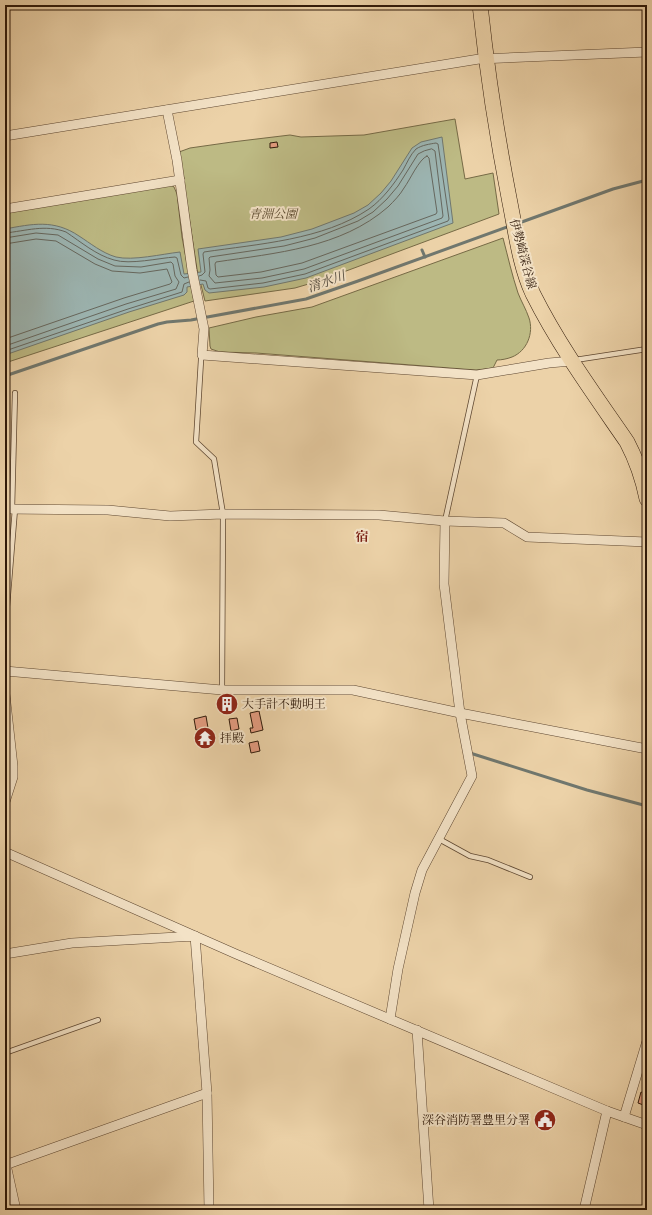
<svg xmlns="http://www.w3.org/2000/svg" width="652" height="1215" font-family="Vollkorn,'Noto Serif JP',serif">
	<style>
		.green { fill: #bdba84; stroke: #766a46 }
		.water { fill: #9cb5b2; stroke: #70776e }
		.lines { fill: none; stroke-linecap: round; stroke-linejoin: round }
		.shore { stroke: #66675e; stroke-width: 1 }
		.stream { stroke: #70776e; stroke-width: 3 }
		.building { fill: #e49c80; stroke: #2f1909 }
		.lane-casing { stroke: #5e4731; stroke-width: 6 }
		.street-casing { stroke: #5e4731; stroke-width: 10 }
		.primary-casing { stroke: #2f1909; stroke-width: 16 }
		.lane { stroke: #f3e2c6; stroke-width: 4.5 }
		.street { stroke: #f3e2c6; stroke-width: 9 }
		.primary { stroke: #ecd2a8; stroke-width: 15 }
		.labels { text-anchor: middle; stroke-width: 4; stroke-linejoin: round; paint-order: stroke }
		.park-label { font-size: 12px; font-style: italic; fill: #5a492e; stroke: #f3e2c6 }
		.street-label { font-size: 12px; fill: #2f1909; stroke: #f3e2c6 }
		.poi-label { font-size: 12px; fill: #2f1909; stroke: #f3e2c6; text-anchor: start }
		.water-label { font-size: 13px; font-style: italic; fill: #50483c; stroke: #f3e2c6 }
		.neighbourhood-label { font-size: 13px; font-weight: bold; fill: #7a1f14; stroke: #f3e2c6 }
	</style>
	<rect width="100%" height="100%" fill="#ecd2a8"/>
	<filter id="stains"><feTurbulence type="fractalNoise" baseFrequency=".005" numOctaves="4"/><feColorMatrix values="0 0 0 0 .2 0 0 0 0 .09 0 0 0 0 .02 0 0 0 .5 -.17"/></filter>
	<radialGradient id="worn" r=".72"><stop offset=".6" stop-color="#630" stop-opacity="0"/><stop offset="1" stop-color="#630" stop-opacity=".3"/></radialGradient>
	<g class="green">
		<path d="M455,119L465,179L493,173L499,214L322,280L295,288L205,301L197,269L179,152L190,148L232,142L290,135L301,137L364,135Z"/>
		<path d="M171,185L174,187L177,194L182,237L194,301L5,363V213Z"/>
		<path d="M503,238C508,257 512,275 518,293C521,301 526,309 529,318C534,333 527,351 512,357C507,359 501,360 497,360L493,368L476,370L256,353L220,352L211,349L210,346L209,328L256,317L312,307Z"/>
	</g>
	<path class="water" d="M442,137L453,223L306,278L264,287L209,293L205,290L203,284L187,287V292L184,295L129,312L5,355V229C32,224 54,219 79,236C90,243 102,253 116,257C133,261 162,254 180,252L184,274L201,272L198,249L281,237L312,229L354,213L368,205L381,193L391,181L412,148L421,142Z"/>
	<g class="lines">
		<g class="shore">
			<path d="M432,149L435,151L443,216L442,218L304,269L262,278L215,283L209,276L210,270L209,258L210,257L284,246L315,238L358,221L373,212L387,199L398,186L418,154L424,151Z"/>
			<path d="M427,156L429,158L437,212L436,214L302,263L261,272L218,277L216,275L215,264L216,262C276,253 341,248 388,207C394,201 400,195 404,188C410,180 419,159 427,156Z"/>
			<path d="M5,233C26,231 45,224 66,232C81,242 96,255 114,260C130,265 159,258 175,257L177,258L181,275L184,278L188,277"/>
			<path d="M5,238L36,233L58,235L98,259L115,266L141,267L171,262L173,264L175,276L179,282L176,289L126,304L5,346"/>
			<path d="M5,244L36,239L56,241L95,264L112,271L140,273L167,269L172,282L170,284L124,298L5,339"/>
			<path d="M199,276L202,275L205,272L203,254L204,252C258,244 323,240 369,209C383,199 394,184 403,170C407,163 410,155 416,149C422,145 430,144 436,143L438,144L449,219L448,221L305,274L263,283L210,289L208,288L206,281L200,280"/>
			<path d="M5,351L128,309L182,292L184,284L189,282"/>
		</g>
		<g class="stream">
			<path d="M519,223L613,189L647,180"/>
			<path d="M422,250L425,257"/>
			<path d="M5,376L158,324L167,322L191,320L306,299L358,281L510,226"/>
			<path d="M470,753L587,790L647,806"/>
		</g>
	</g>
	<g class="building">
		<path d="M277,142L278,147L270,148V143Z"/>
		<path d="M223,699L231,700L230,708H222Z"/>
		<path d="M259,711L263,730L251,733L250,728H253L250,713Z"/>
		<path d="M206,716L208,728L196,730L194,719Z"/>
		<path d="M237,718L239,729L231,731L229,719Z"/>
		<path d="M210,732L211,742L199,744L198,733Z"/>
		<path d="M258,741L260,751L251,753L249,743Z"/>
		<path d="M641,1092L647,1094V1109L645,1108L646,1106L638,1103Z"/>
	</g>
	<g class="lines">
		<g class="lane-casing">
			<g id="lane">
				<path d="M202,355L201,360L196,442L214,459L223,514L222,690"/>
				<path d="M575,360L647,349"/>
				<path d="M12,509L15,393"/>
				<path d="M445,521L477,375"/>
				<path d="M5,631L15,509"/>
				<path d="M439,839L470,856L488,860L530,877"/>
				<path d="M5,1053L98,1020"/>
			</g>
		</g>
		<g class="street-casing">
			<g id="street">
				<path d="M167,110L177,160L192,270L204,329L202,355L477,375L549,363L572,361"/>
				<path d="M5,136L479,59L647,52"/>
				<path d="M5,209L180,180"/>
				<path d="M5,509L108,510L170,516L223,514L379,515L445,521L504,523L527,537L647,542"/>
				<path d="M5,671L222,690H353L460,713L647,749"/>
				<path d="M5,694L13,766V777L5,802"/>
				<path d="M5,852L236,954L607,1111L647,1125"/>
				<path d="M5,954L72,943L195,936L207,1093L209,1210"/>
				<path d="M390,1019L398,969L415,893L422,870L472,776L460,713L444,584L445,521"/>
				<path d="M417,1030L429,1210"/>
				<path d="M624,1117L647,1041"/>
				<path d="M5,1160L16,1210"/>
				<path d="M5,1165L207,1093"/>
				<path d="M584,1210L607,1111"/>
			</g>
		</g>
		<g class="primary-casing">
			<path id="primary" d="M480,5C487,71 497,137 510,203C516,233 520,266 533,294C559,346 594,394 627,442C637,461 643,479 647,499"/>
		</g>
		<use href="#lane" class="lane"/>
		<use href="#street" class="street"/>
		<use href="#primary" class="primary"/>
	</g>
	<defs>
		<g id="building-disc" transform="scale(1.15)"><circle r="9.5" fill="#8f2418" stroke="#f3e2c6"/><path d="M-4-6H4V6H1V3H-1V6H-4ZM-2.5-4.3h1.7v1.8h-1.7ZM.8-4.3h1.7v1.8H.8ZM-2.5-1h1.7V.8h-1.7ZM.8-1h1.7V.8H.8Z" fill="#fff"/></g>
		<g id="temple-disc" transform="scale(1.15)"><circle r="9.5" fill="#8f2418" stroke="#f3e2c6"/><path d="M0-6L5-2H3V0L6.5 2.5H4V6H1.5V3h-3V6H-4V2.5H-6.5L-3 0V-2H-5Z" fill="#fff"/></g>
		<g id="civic-disc" transform="scale(1.15)"><circle r="9.5" fill="#8f2418" stroke="#f3e2c6"/><path d="M-.6-6.5H3V-4.5H.6V-3L4-1V1h2V6H-6V1h2V-1L-.6-3ZM-1.2 2.5V6h2.4V2.5Z" fill="#fff"/></g>
	</defs>
	<g fill-rule="evenodd">
		<use href="#building-disc" x="227" y="704"/>
		<use href="#temple-disc" x="205" y="738"/>
		<use href="#civic-disc" x="545" y="1120"/>
	</g>
	<g class="labels">
		<g class="park-label">
			<text x="273" y="218">青淵公園</text>
		</g>
		<g class="street-label">
			<text transform="translate(523 254) rotate(75)" y="4">伊勢崎深谷線</text>
		</g>
		<g class="poi-label">
			<text x="242" y="708">大手計不動明王</text>
			<text x="220" y="742">拝殿</text>
			<text x="530" y="1124" text-anchor="end">深谷消防署豊里分署</text>
		</g>
		<g class="water-label">
			<text transform="translate(326 281) rotate(-19)" y="5">清水川</text>
		</g>
		<g class="neighbourhood-label">
			<text x="362" y="541">宿</text>
		</g>
	</g>
	<rect width="652" height="1215" fill="none" stroke="#ecd2a8" stroke-width="20"/>
	<rect x="6" y="6" width="640" height="1203" fill="none" stroke="#2f1909" stroke-width="2"/>
	<rect x="10" y="10" width="632" height="1195" fill="none" stroke="#2f1909"/>
	<rect width="100%" height="100%" filter="url(#stains)"/>
	<rect width="100%" height="100%" fill="url(#worn)"/>
</svg>
